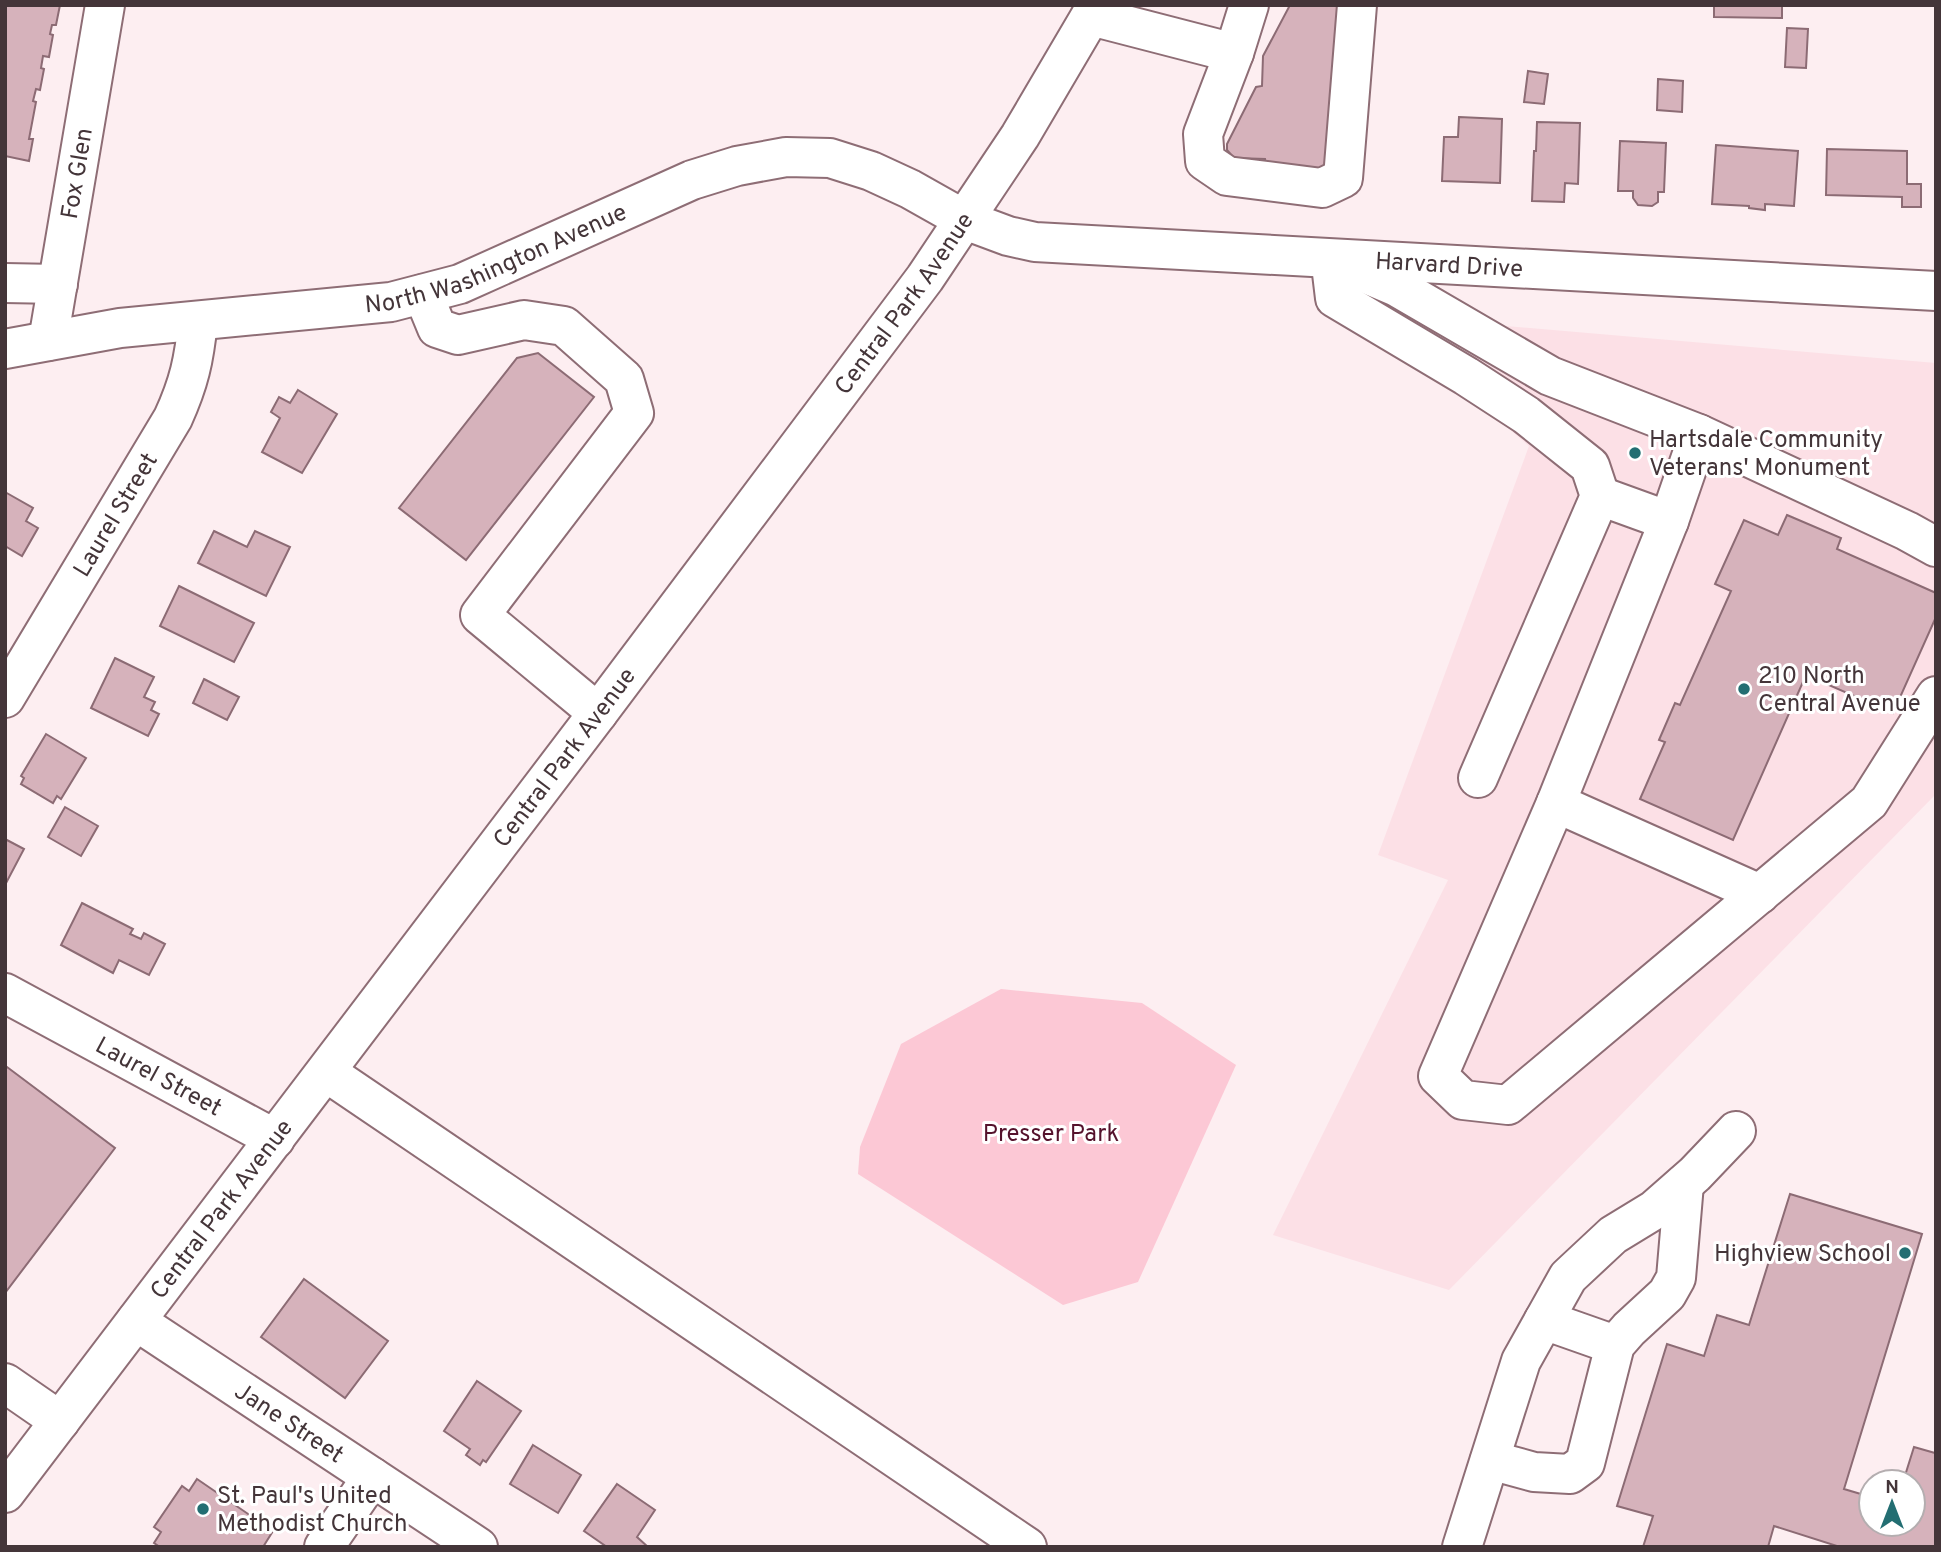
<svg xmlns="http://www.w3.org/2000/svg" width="1941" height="1552" font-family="Overpass,sans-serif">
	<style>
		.built { fill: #fce0e6 }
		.green { fill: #fcc8d5 }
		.building { fill: #d6b2bb; stroke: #8c6b74; stroke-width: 2 }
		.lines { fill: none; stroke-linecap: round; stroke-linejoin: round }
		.minor-casing { stroke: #8e6d75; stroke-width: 42 }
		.major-casing { stroke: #8e6d75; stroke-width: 42 }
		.minor { stroke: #fff; stroke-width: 38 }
		.major { stroke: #fff; stroke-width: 38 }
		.poi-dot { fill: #236e72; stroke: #fff; stroke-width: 2.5 }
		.labels { text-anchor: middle; stroke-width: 6; stroke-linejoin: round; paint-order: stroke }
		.street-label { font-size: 24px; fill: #443539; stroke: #fff }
		.poi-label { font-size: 24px; fill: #443539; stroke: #fff; text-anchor: start }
		.park-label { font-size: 24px; fill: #55122c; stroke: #fff }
	</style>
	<rect width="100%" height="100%" fill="#fdeef1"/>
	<path class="built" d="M1378,315L1936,363V794L1449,1290L1273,1235L1448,880L1378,855L1529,446Z"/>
	<path class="green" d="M1001,989L1142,1003L1236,1065L1138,1282L1063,1305L858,1174L860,1147L901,1044Z"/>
	<g class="building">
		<path d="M5,5H60L56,25H52L50,34L53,35L49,57L43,56L41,68L44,69L40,90L36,89L33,101L36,102L29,139H33L29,161L5,156Z"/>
		<path d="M1290,5H1341L1334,171L1266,168L1265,159L1234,158L1227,150V144L1256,87L1262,86L1263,56Z"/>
		<path d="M1714,5H1782V18L1714,17Z"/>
		<path d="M1787,28L1808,29L1806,68L1785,67Z"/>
		<path d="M1528,71L1548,74L1544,104L1524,102Z"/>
		<path d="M1658,79L1683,81L1682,112L1657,110Z"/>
		<path d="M1459,117L1502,119L1500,183L1442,181L1444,137H1458Z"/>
		<path d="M1537,122L1580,123L1578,184L1565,183L1564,202L1532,201L1534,151H1536Z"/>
		<path d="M1620,141L1666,143L1664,192H1658V202L1652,206L1638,205L1633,198V191H1618Z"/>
		<path d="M1716,145L1798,151L1794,206L1765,204V210L1749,208V206L1712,204Z"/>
		<path d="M1827,149L1907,151V184H1921V207H1902V197L1826,195Z"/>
		<path d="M538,353L594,397L466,560L399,508L517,358Z"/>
		<path d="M298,390L337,414L302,473L262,452L280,418L271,412L279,397L290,403Z"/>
		<path d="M5,492L33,508L26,521L38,528L22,556L5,546Z"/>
		<path d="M1787,515L1841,538L1837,549L1936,593V617L1893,713L1806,675L1733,840L1640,799L1665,742L1659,740L1675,703L1680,705L1731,591L1715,584L1744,520L1778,535Z"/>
		<path d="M214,531L247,547L255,531L290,547L266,596L198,563Z"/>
		<path d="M179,586L254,623L234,662L160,626Z"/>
		<path d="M115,658L154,677L144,697L155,702L151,710L159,714L148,736L91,708Z"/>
		<path d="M204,679L239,697L227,720L193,703Z"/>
		<path d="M46,734L86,758L61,799L57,796L53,803L21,784L24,778L21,776Z"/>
		<path d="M65,807L98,826L81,856L48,837Z"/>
		<path d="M5,839L24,849L5,885Z"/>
		<path d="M82,903L133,929L130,934L141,939L144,933L165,944L149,975L119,960L113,973L61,945Z"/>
		<path d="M7,1067L115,1148L5,1293V1069Z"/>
		<path d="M1790,1194L1922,1234L1844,1489L1871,1497V1524H1913V1482H1903L1914,1447L1935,1453L1936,1451V1547H1840L1774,1526L1768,1547H1643L1653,1516L1617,1506L1667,1344L1704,1356L1717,1315L1749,1325Z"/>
		<path d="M304,1279L388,1341L345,1398L261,1337Z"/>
		<path d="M477,1381L521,1411L486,1462L483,1460L480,1465L466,1455L470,1449L444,1431Z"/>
		<path d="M533,1445L581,1475L558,1513L510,1484Z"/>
		<path d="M197,1479L273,1531L263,1547H160L154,1543L161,1532L154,1527L182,1486L189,1491Z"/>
		<path d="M617,1484L655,1510L637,1537L648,1547H607L584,1531Z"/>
	</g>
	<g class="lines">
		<g class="minor-casing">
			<g id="minor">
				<path d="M1249,5L1234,53L1203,134L1205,161L1227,176L1322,188L1343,178L1357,5"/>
				<path d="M1091,16L1234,53"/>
				<path d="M1352,270H1357L1397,287L1550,376L1699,434L1907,531L1936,547"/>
				<path d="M1332,273L1335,298L1466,376L1526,415L1590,466L1600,496L1478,778"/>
				<path d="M5,283L58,284"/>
				<path d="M423,294L437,328L458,335L524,320L564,326L624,379L634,413L480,615L598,713"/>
				<path id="s1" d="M48,341L105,5"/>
				<path id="s2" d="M5,349L120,328L391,302L460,284L692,180L737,166L786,157L830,158L871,171L910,189L965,220L1008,236L1035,242L1936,291"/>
				<path d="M1699,434L1669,521L1556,803L1438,1076L1463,1100L1508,1105L1869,802L1936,696"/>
				<path d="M1600,496L1669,521"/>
				<path id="s3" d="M5,698L173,418C189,383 194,360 198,321"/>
				<path d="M1556,803L1760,894"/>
				<path id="s4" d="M5,993L275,1139"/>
				<path d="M326,1072L1027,1547"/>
				<path d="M1544,1320L1615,1345"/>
				<path id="s5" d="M136,1321L478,1547"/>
				<path d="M5,1383L60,1421"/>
				<path d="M1490,1460L1534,1472L1570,1474L1585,1463L1615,1345L1629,1329L1667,1294L1676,1278L1684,1184"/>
				<path d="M324,1547L372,1477"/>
				<path d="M1462,1547L1521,1361L1568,1277L1613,1235L1654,1210L1695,1174L1736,1131"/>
			</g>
		</g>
		<g class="major-casing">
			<g id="major">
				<path id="s6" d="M5,1493L598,713L925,278L1020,136L1097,5"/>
			</g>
		</g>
		<use href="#minor" class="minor"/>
		<use href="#major" class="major"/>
	</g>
	<g class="poi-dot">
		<circle cx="1635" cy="453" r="7"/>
		<circle cx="1744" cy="689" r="7"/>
		<circle cx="1905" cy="1253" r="7"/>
		<circle cx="203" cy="1509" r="7"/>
	</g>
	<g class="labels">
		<g class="street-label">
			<text dy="8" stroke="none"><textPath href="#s1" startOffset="170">Fox Glen</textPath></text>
			<text dy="8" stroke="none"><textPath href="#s2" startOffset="502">North Washington Avenue</textPath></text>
			<text dy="8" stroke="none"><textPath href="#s2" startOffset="1493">Harvard Drive</textPath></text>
			<text dy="8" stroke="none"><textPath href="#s6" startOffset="1491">Central Park Avenue</textPath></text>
			<text dy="8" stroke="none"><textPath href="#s3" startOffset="214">Laurel Street</textPath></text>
			<text dy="8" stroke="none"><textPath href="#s6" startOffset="924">Central Park Avenue</textPath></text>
			<text dy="8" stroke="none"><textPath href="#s4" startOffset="175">Laurel Street</textPath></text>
			<text dy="8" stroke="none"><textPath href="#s6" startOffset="357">Central Park Avenue</textPath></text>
			<text dy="8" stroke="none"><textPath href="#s5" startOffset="184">Jane Street</textPath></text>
		</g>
		<g class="poi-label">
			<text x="1649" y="447">Hartsdale Community<tspan x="1649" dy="28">Veterans' Monument</tspan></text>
			<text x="1758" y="683">210 North<tspan x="1758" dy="28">Central Avenue</tspan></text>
			<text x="1891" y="1261" text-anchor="end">Highview School</text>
			<text x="217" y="1503">St. Paul's United<tspan x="217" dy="28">Methodist Church</tspan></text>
		</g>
		<g class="park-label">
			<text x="1051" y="1141">Presser Park</text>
		</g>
	</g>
	<rect width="1941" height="1552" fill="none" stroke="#443539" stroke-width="14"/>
	<g transform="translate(1892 1503)"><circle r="33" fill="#ffffff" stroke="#b4aeb0" stroke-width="2"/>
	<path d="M0-5L12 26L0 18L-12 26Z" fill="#236e72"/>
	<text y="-10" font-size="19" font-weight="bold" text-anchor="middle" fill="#443539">N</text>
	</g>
</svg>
